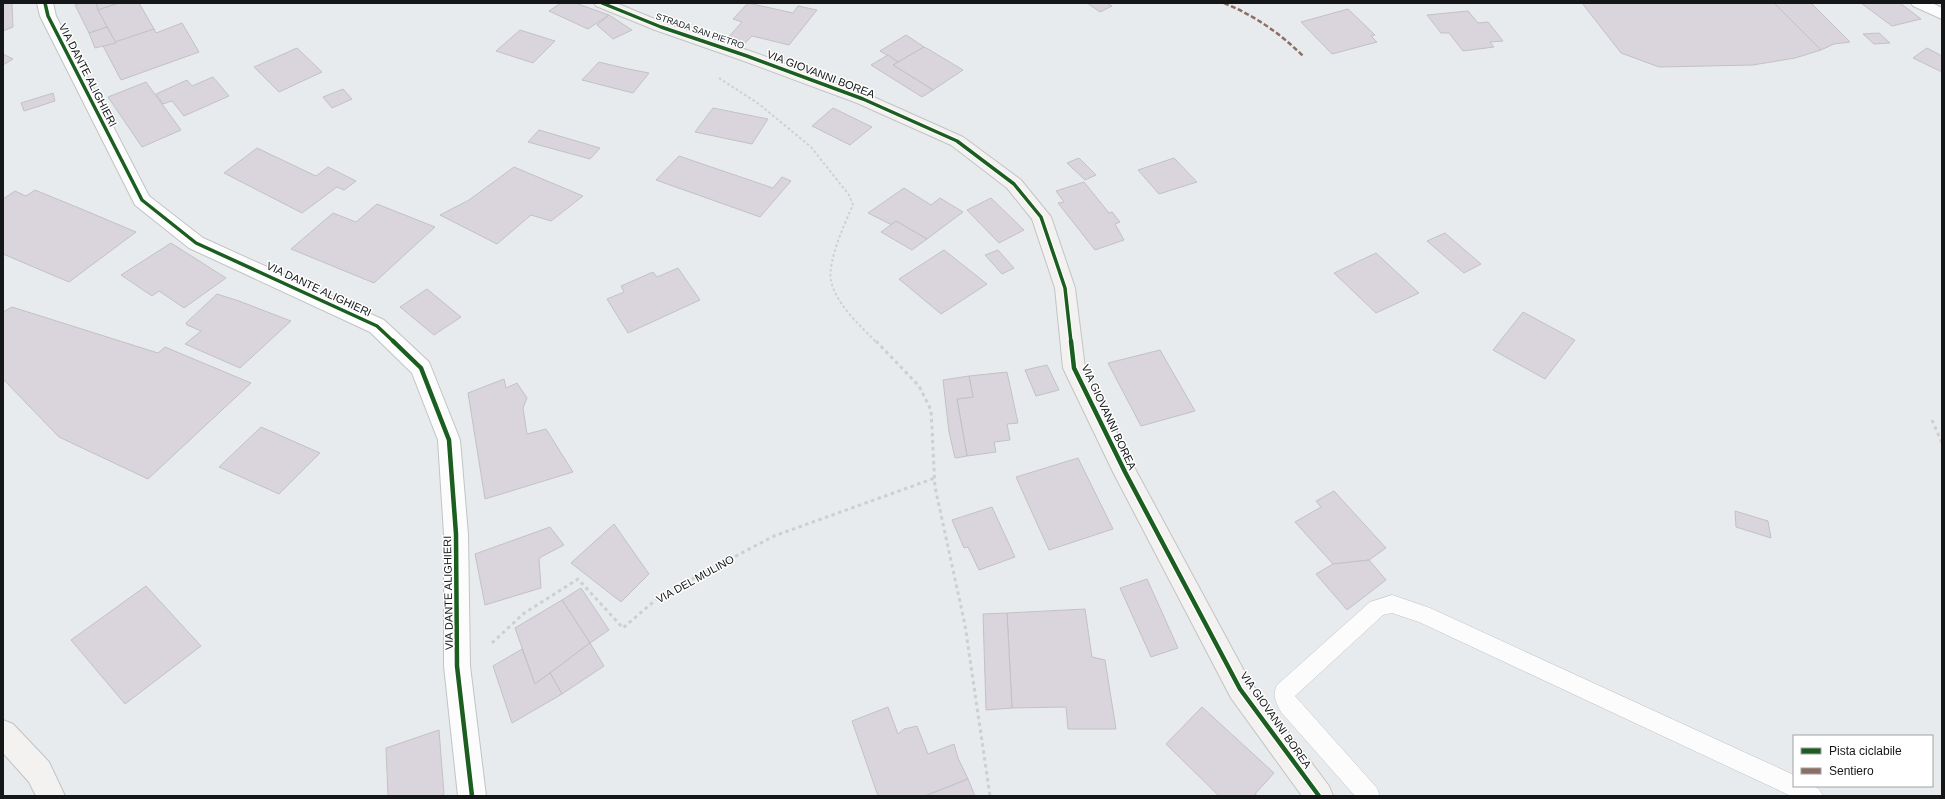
<svg xmlns="http://www.w3.org/2000/svg" width="1945" height="799" font-family="Helvetica,sans-serif">
	<style>
		.building { fill: #dad4dd; stroke: #c2c2c4 }
		.lines { fill: none; stroke-linecap: round; stroke-linejoin: round }
		.lane-casing { stroke: #c1c3c4; stroke-width: 1 }
		.street-casing { stroke: #c1c3c4; stroke-width: 2 }
		.secondary-casing { stroke: #c1c3c4; stroke-width: 2 }
		.path-far1 { stroke: #cecfcf; stroke-width: 2; stroke-dasharray: 2.5 2.5; stroke-linecap: butt }
		.path { stroke: #cecfcf; stroke-width: 3; stroke-dasharray: 3.5 3.5; stroke-linecap: butt }
		.lane { fill: #fcfcfc; fill-rule: evenodd }
		.street { fill: #fcfcfc; fill-rule: evenodd }
		.secondary { fill: #f4f2f1; fill-rule: evenodd }
		.quiet { stroke: #8d6e63; stroke-width: 2.5; stroke-dasharray: 5 2.5; stroke-linecap: butt }
		.cycleway-far1-casing { stroke: #fff; stroke-width: 5.5 }
		.cycleway-casing { stroke: #fff; stroke-width: 7 }
		.cycleway-far1 { stroke: #1b5e20; stroke-width: 3.5 }
		.cycleway { stroke: #1b5e20; stroke-width: 4.5 }
		.labels { text-anchor: middle; stroke-width: 3; stroke-linejoin: round; paint-order: stroke }
		.far-street-label { font-size: 9px; fill: #141617; stroke: #fff }
		.street-label { font-size: 11px; fill: #141617; stroke: #fff }
	</style>
	<rect width="100%" height="100%" fill="#e8ebed"/>
	<g class="building">
		<path d="M3,3H12L13,27L3,31Z"/>
		<path d="M81,3H96L107,27L89,33L75,5Z"/>
		<path d="M96,3H119L98,10Z"/>
		<path d="M119,3H139L154,29L116,43L98,10Z"/>
		<path d="M561,3H575L609,15L588,29L549,11Z"/>
		<path d="M748,3L793,13L798,6L817,10L789,45L752,36L743,45L725,41L742,22L733,19Z"/>
		<path d="M1087,3H1107L1112,6L1100,12Z"/>
		<path d="M1582,3H1774L1821,50L1795,58L1753,65L1659,67L1621,53Z"/>
		<path d="M1774,3H1811L1850,42L1834,44L1821,50Z"/>
		<path d="M1861,3H1900L1921,19L1892,26Z"/>
		<path d="M1348,9L1375,35L1371,36L1377,42L1332,54L1301,22Z"/>
		<path d="M1468,11L1478,23L1488,22L1503,41L1490,42L1494,47L1463,51L1449,33H1441L1427,15Z"/>
		<path d="M609,15L632,30L613,39L597,25Z"/>
		<path d="M182,23L199,52L121,80L103,46L154,29L156,33Z"/>
		<path d="M107,27L116,43L95,48L89,33Z"/>
		<path d="M520,30L555,41L533,63L496,51Z"/>
		<path d="M1879,33L1890,43L1874,44L1863,34Z"/>
		<path d="M906,35L924,47L898,62L880,51Z"/>
		<path d="M924,47L928,49L963,70L933,90L893,65Z"/>
		<path d="M297,48L322,72L279,92L254,67Z"/>
		<path d="M1927,48L1942,56V72L1913,58Z"/>
		<path d="M3,54L13,59L3,65Z"/>
		<path d="M888,55L898,62L893,65L933,90L922,97L871,65Z"/>
		<path d="M599,62L624,68L649,73L633,93L582,80Z"/>
		<path d="M213,77L229,96L184,116L172,101L163,104L156,94L187,80L192,86Z"/>
		<path d="M146,82L181,130L142,147L108,97Z"/>
		<path d="M343,89L352,99L332,108L323,97Z"/>
		<path d="M53,93L55,101L24,111L21,103Z"/>
		<path d="M713,108L768,119L752,144L695,132Z"/>
		<path d="M833,108L872,127L850,145L812,126Z"/>
		<path d="M539,130L600,148L590,159L528,142Z"/>
		<path d="M257,148L316,176L328,167L356,181L344,190L337,187L302,213L224,173Z"/>
		<path d="M679,156L773,188L782,177L791,181L760,217L656,180Z"/>
		<path d="M1079,158L1096,175L1085,180L1067,163Z"/>
		<path d="M1174,158L1197,182L1159,194L1138,170Z"/>
		<path d="M514,167L583,196L551,221L531,215L497,244L440,215L469,200Z"/>
		<path d="M1084,182L1109,213L1112,212L1120,222L1115,224L1124,240L1095,250L1058,203L1064,202L1056,191Z"/>
		<path d="M904,188L931,205L940,198L963,212L927,239L896,221L892,225L868,213Z"/>
		<path d="M35,190L79,208L136,232L69,282L3,254V199L15,191L26,196Z"/>
		<path d="M991,198L1024,230L999,243L967,210Z"/>
		<path d="M377,204L435,227L374,283L291,249L333,213L356,222Z"/>
		<path d="M896,221L927,239L912,250L881,232Z"/>
		<path d="M1445,233L1481,264L1464,273L1427,241Z"/>
		<path d="M171,243L226,278L184,308L159,291L152,296L121,275Z"/>
		<path d="M944,250L987,284L941,314L899,279Z"/>
		<path d="M998,250L1014,268L1002,274L985,255Z"/>
		<path d="M1376,253L1419,293L1376,313L1334,273Z"/>
		<path d="M678,268L700,300L628,333L607,299L624,292L621,286L653,272L657,277Z"/>
		<path d="M427,289L461,317L434,335L400,307Z"/>
		<path d="M217,294L239,301L291,321L240,368L185,344L201,331L187,325L186,323Z"/>
		<path d="M12,307L158,353L165,347L251,383L148,479L59,437L3,379V312Z"/>
		<path d="M1523,312L1575,340L1545,379L1493,350Z"/>
		<path d="M1160,350L1195,411L1141,426L1108,363Z"/>
		<path d="M1047,365L1059,390L1036,396L1025,370Z"/>
		<path d="M1007,372L1018,423L1007,424L1010,440L994,442L996,452L967,456L957,399L973,397L969,376Z"/>
		<path d="M969,376L973,397L957,399L967,456L955,458L949,432L943,380Z"/>
		<path d="M504,379L506,388L517,383L527,398L523,408L527,434L546,429L573,472L485,499L468,393Z"/>
		<path d="M261,427L320,453L279,494L219,467Z"/>
		<path d="M1078,458L1113,529L1049,550L1016,477Z"/>
		<path d="M1334,491L1386,548L1369,560L1333,564L1295,522L1321,507L1316,501Z"/>
		<path d="M992,507L1015,557L979,570L968,547L964,548L952,520Z"/>
		<path d="M1735,511L1768,521L1771,538L1736,527Z"/>
		<path d="M614,524L649,574L621,602L571,563Z"/>
		<path d="M550,527L564,545L539,558L541,588L485,605L475,554Z"/>
		<path d="M1369,560L1386,580L1347,610L1316,574L1333,564Z"/>
		<path d="M1147,579L1178,648L1151,657L1120,588Z"/>
		<path d="M146,586L201,646L125,704L71,640Z"/>
		<path d="M581,588L609,630L590,643L562,600Z"/>
		<path d="M562,600L590,643L535,684L515,628Z"/>
		<path d="M1085,609L1092,657L1105,660L1116,729H1068L1066,707L1012,708L1007,613Z"/>
		<path d="M1007,613L1012,708L986,710L983,614Z"/>
		<path d="M590,643L604,666L562,694L550,673Z"/>
		<path d="M522,649L535,684L550,673L562,694L512,723L493,666Z"/>
		<path d="M888,707L898,734L904,729L917,726L928,754L954,744L958,758L968,779L925,796H878L852,721Z"/>
		<path d="M1202,707L1274,773L1255,794L1258,796H1219L1166,744Z"/>
		<path d="M439,730L444,794L439,796H388L386,748Z"/>
		<path d="M968,779L975,796H925Z"/>
	</g>
	<g class="lines">
		<g class="lane-casing">
			<path id="lane" d="M1392,595L1430,608L1794,775V786C1808,786 1817,782 1823,796H1791L1419,622L1392,613L1383,615L1295,696L1377,788L1380,796H1355L1281,712C1276,702 1272,696 1277,685L1370,602Z"/>
		</g>
		<g class="street-casing">
			<g id="street">
				<path d="M37,3H53L56,16L149,196L203,238L384,320L429,362L460,440L468,534L470,666L486,796H458L444,666V534L438,440L412,373L370,332L189,248L135,205L40,16Z"/>
				<path d="M1911,3H1932L1942,8V19L1913,6Z"/>
			</g>
		</g>
		<g class="secondary-casing">
			<g id="secondary">
				<path d="M594,3H616L667,24L753,52L869,95L963,137L1021,180L1051,217L1075,288L1085,368L1133,465L1249,680L1329,786L1333,796H1302L1231,698L1113,472L1063,368L1055,288L1032,219L1007,188L951,145L857,103L741,60L655,30L596,6Z"/>
				<path d="M3,720L13,724L49,762L65,796H36L29,782L3,753Z"/>
			</g>
		</g>
		<path class="path-far1" d="M719,78L759,104L811,147L849,195L853,205C845,222 827,263 831,281C837,306 860,325 876,342"/>
		<g class="path">
			<path d="M876,341L919,386L931,410L935,487L965,625L990,796"/>
			<path d="M1932,420L1942,443"/>
			<path d="M492,643L523,614L578,579L623,628L660,596L774,536L935,478"/>
		</g>
		<use href="#lane" class="lane"/>
		<use href="#street" class="street"/>
		<use href="#secondary" class="secondary"/>
		<path class="quiet" d="M1224,3C1255,16 1280,33 1304,57"/>
		<g class="cycleway-far1-casing">
			<g id="cycleway-far1">
				<path d="M45,3L48,16L142,200L196,243L377,326L394,342"/>
				<path d="M602,3L661,27L747,56L863,99L957,141L1014,184L1041,217L1065,288L1071,342"/>
			</g>
		</g>
		<g class="cycleway-casing">
			<g id="cycleway">
				<path d="M393,341L421,368L449,440L456,534L457,666L472,796"/>
				<path d="M1071,341L1074,368L1125,472L1240,689L1319,796"/>
			</g>
		</g>
		<use href="#cycleway-far1" class="cycleway-far1"/>
		<use href="#cycleway" class="cycleway"/>
	</g>
	<g class="labels">
		<g class="far-street-label">
			<text transform="translate(700 31) rotate(19)" y="3">STRADA SAN PIETRO</text>
		</g>
		<g class="street-label">
			<text transform="translate(821 74) rotate(21)" y="4">VIA GIOVANNI BOREA</text>
			<text transform="translate(88 75) rotate(63)" y="4">VIA DANTE ALIGHIERI</text>
			<text transform="translate(319 289) rotate(25)" y="4">VIA DANTE ALIGHIERI</text>
			<text transform="translate(1109 417) rotate(65)" y="4">VIA GIOVANNI BOREA</text>
			<text transform="translate(695 579) rotate(-29)" y="4">VIA DEL MULINO</text>
			<text transform="translate(448 593) rotate(-91)" y="4">VIA DANTE ALIGHIERI</text>
			<text transform="translate(1276 720) rotate(55)" y="4">VIA GIOVANNI BOREA</text>
		</g>
	</g>
	<rect width="1945" height="799" fill="none" stroke="#141617" stroke-width="8"/>
	<rect x="1793" y="735" width="140" height="52" fill="#ffffff" stroke="#a1a2a2"/>
	<rect x="1801" y="748" width="20" height="6" fill="#1b5e20" stroke="#a1a2a2"/>
	<text x="1829" y="755" font-size="12" fill="#141617">Pista ciclabile</text>
	<rect x="1801" y="768" width="20" height="6" fill="#8d6e63" stroke="#a1a2a2"/>
	<text x="1829" y="775" font-size="12" fill="#141617">Sentiero</text>
</svg>
